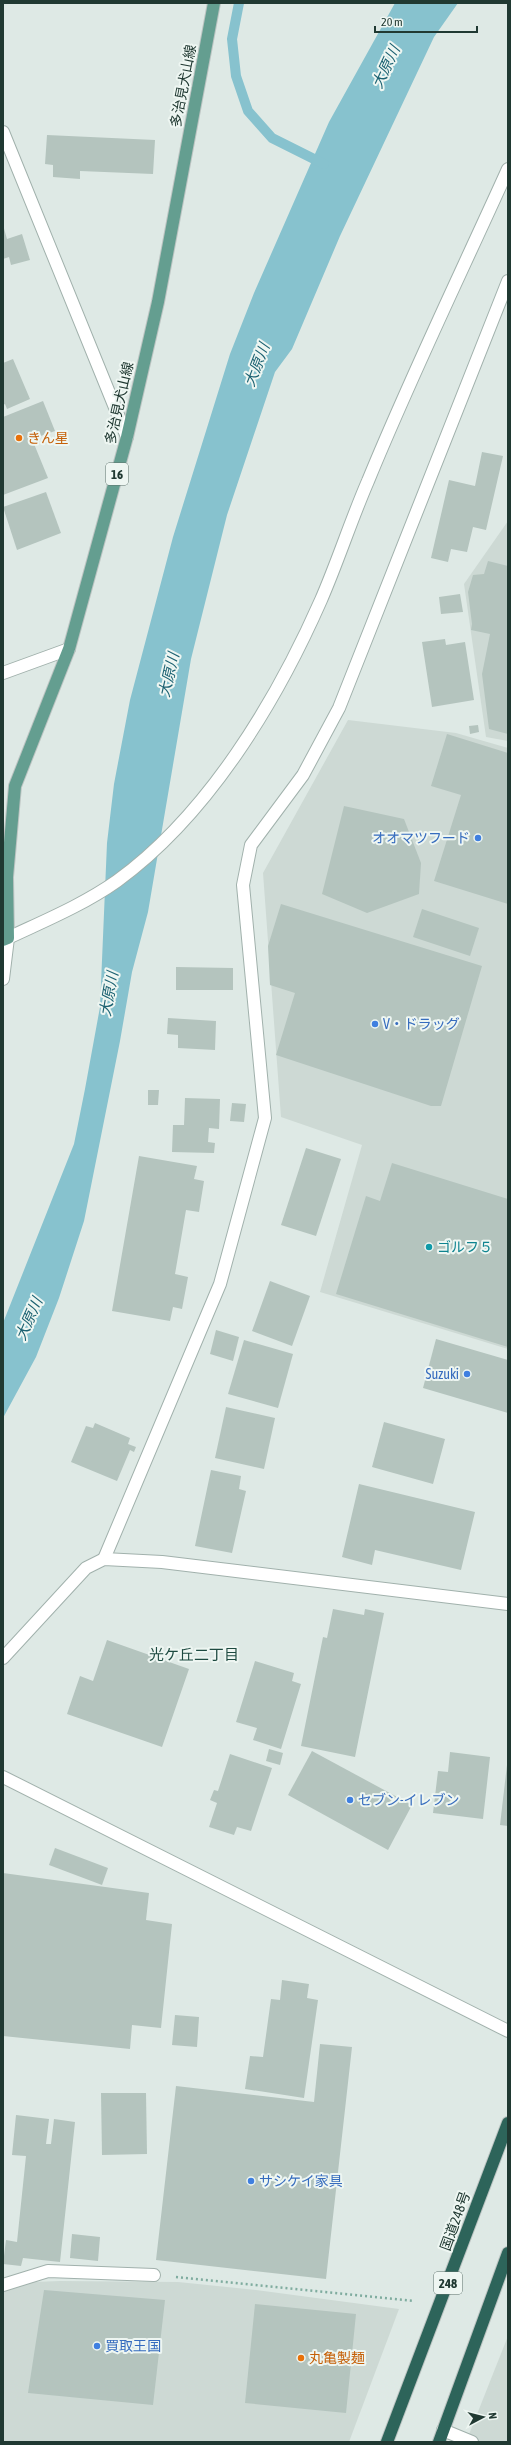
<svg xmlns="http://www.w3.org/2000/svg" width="511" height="2445" font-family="'Asap Condensed','Noto Sans JP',sans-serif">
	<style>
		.built { fill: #cdd9d4 }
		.water { fill: #87c2ce }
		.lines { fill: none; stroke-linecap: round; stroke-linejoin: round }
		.stream { stroke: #87c2ce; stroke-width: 10 }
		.building { fill: #b4c4be }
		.minor-casing { stroke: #a1b1ac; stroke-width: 14 }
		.major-casing { stroke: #bcc4c2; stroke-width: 14 }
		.highway-casing { stroke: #bcc4c2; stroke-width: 14 }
		.path { stroke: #7fac9f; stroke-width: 2.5; stroke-dasharray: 2 3; stroke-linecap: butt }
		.minor { stroke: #fff; stroke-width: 12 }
		.major { stroke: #649e90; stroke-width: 12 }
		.highway { stroke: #2d645a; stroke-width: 12 }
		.food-dot { fill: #e8710a; stroke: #eef6f2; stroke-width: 1.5 }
		.shop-dot { fill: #3f7fe0; stroke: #eef6f2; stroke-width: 1.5 }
		.culture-dot { fill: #0f9aa8; stroke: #eef6f2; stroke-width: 1.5 }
		.labels { text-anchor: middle; stroke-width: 4; stroke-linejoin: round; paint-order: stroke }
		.shield { fill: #eef6f2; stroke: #5e726c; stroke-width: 1 }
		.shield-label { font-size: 13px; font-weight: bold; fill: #203932 }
		.street-label { font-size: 14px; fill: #203932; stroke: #eef6f2 }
		.food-label { font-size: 14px; fill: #c56008; stroke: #eef6f2; text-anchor: start }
		.shop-label { font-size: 14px; fill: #366cbe; stroke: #eef6f2; text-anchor: start }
		.culture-label { font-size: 14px; fill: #0d838f; stroke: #eef6f2; text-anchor: start }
		.water-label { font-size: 15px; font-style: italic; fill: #1c6272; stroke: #eef6f2 }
		.neighbourhood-label { font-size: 15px; fill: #1d4a40; stroke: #eef6f2 }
	</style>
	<rect width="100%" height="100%" fill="#dee9e5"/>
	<g class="built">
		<path d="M508,521V741L486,737L464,584Z"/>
		<path d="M348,720L456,733L508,748V1349L320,1292L362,1145L281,1117L263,873Z"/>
		<path d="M60,2281L178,2282L256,2290L399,2309L349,2442H3V2291L34,2282Z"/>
		<path d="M508,2336V2442H466Z"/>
	</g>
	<path class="water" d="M395,3H458L434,37L340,236L292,349L275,372L227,515L191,659L148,912L132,972L120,1041L84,1221L59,1298L36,1357L3,1418V1323L74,1144L85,1089L100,1007L107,843L114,784L130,700L173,537L230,354L254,293L329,122Z"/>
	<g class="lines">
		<path class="stream" d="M239,3L232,39L236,76L248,111L272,138L324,164"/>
	</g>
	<g class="building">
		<path d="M47,135L155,140L153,174L80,171V179L53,177V165L45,164Z"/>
		<path d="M3,225L7,239L22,234L30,260L11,265L9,257L3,259Z"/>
		<path d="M13,359L30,399L7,409L5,404L3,405V363Z"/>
		<path d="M43,401L55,431L32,439L48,478L3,495V417Z"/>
		<path d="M482,452L503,456L486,530L473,527L467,552L451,549L448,562L431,558L449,480L475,486Z"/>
		<path d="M46,492L61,533L17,550L3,507Z"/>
		<path d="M488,561L508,566V734L489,729L482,674L490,634L471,630L472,624L468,592L473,575L484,574Z"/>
		<path d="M460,594L463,612L441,614L439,597Z"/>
		<path d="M445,639L446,645L465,642L474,700L432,707L422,642Z"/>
		<path d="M478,725L479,732L470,734L469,726Z"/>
		<path d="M447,734L508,753V904L434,881L461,795L431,786Z"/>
		<path d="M344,806L404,819L421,863L419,894L367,913L322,894Z"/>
		<path d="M281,904L482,966L441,1106H431L276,1055L295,993L270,985L268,946Z"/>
		<path d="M422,909L479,928L470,956L413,937Z"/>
		<path d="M176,967L233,968V990H176Z"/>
		<path d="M168,1018L216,1021L215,1050L178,1048V1035L167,1034Z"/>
		<path d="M148,1090H159L158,1105H148Z"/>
		<path d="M185,1098L220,1099L219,1129L209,1128L208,1142L215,1143L214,1153L172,1152L173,1125H184Z"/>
		<path d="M232,1103L246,1104L244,1122L230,1121Z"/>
		<path d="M306,1148L341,1159L316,1236L281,1225Z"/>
		<path d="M139,1156L197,1166L194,1179L204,1181L199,1212L186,1210L175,1274L188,1277L182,1309L173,1307L170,1321L112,1311Z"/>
		<path d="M392,1163L508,1199V1347L336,1294L366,1196L380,1201Z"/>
		<path d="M270,1281L310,1296L292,1346L252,1331Z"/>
		<path d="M216,1330L239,1337L233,1361L210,1354Z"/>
		<path d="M436,1339L508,1360V1413L423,1388Z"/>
		<path d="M244,1340L293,1354L278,1408L228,1394Z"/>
		<path d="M226,1407L275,1418L264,1469L215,1458Z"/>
		<path d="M384,1422L445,1439L433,1484L372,1467Z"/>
		<path d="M95,1423L130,1438L128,1444L136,1447L134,1452L130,1450L117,1481L71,1462L86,1426L93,1428Z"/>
		<path d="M211,1470L241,1476L239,1489L246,1491L232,1553L195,1546Z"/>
		<path d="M359,1484L475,1512L461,1570L375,1550L372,1565L342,1557Z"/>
		<path d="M333,1609L364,1615L365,1609L384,1613L355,1757L301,1746L323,1637L327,1638Z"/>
		<path d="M107,1640L189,1669L162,1747L67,1714L80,1676L93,1681Z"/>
		<path d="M255,1661L294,1673L292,1681L301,1684L281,1749L253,1740L257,1728L236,1722Z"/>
		<path d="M269,1749L283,1753L280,1765L266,1761Z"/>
		<path d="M312,1751L412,1805L388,1850L288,1795Z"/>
		<path d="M450,1752L490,1757L483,1819L433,1813L438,1771L448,1772Z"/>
		<path d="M230,1754L272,1768L251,1831L237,1827L234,1835L209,1827L217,1803L210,1800L214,1790L218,1791Z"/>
		<path d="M507,1765H508V1826L500,1825Z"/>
		<path d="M55,1848L108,1868L102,1885L49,1865Z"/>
		<path d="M3,1873L149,1893L146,1920L172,1924L161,2028L132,2025L130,2049L3,2036Z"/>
		<path d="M282,1980L309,1984L307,1998L318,2000L304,2098L245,2089L250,2056L263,2057L271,1999L280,2000Z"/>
		<path d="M175,2015L199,2017L197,2047L172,2045Z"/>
		<path d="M320,2044L352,2047L326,2279L156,2260L176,2086L314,2102Z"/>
		<path d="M101,2093H146L147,2154L102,2155Z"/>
		<path d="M16,2115L49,2119L46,2144H51L54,2119L75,2122L60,2262L23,2258L21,2266L3,2264L6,2240L17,2242L26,2156L12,2155Z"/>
		<path d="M72,2234L100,2237L98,2261L70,2258Z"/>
		<path d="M44,2290L165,2300L153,2405L28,2393Z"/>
		<path d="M255,2304L356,2314L346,2413L245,2403Z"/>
	</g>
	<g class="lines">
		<g class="minor-casing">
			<g id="minor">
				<path d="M3,132L127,437"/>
				<path d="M3,673L69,649"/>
				<path d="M3,979L8,938C44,921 83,905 117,881C208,815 276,702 321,600C338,561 351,520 368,481C411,376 461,273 508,169"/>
				<path d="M104,1559L220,1284L265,1118L243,885L251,845L303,775L339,708L508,281"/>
				<path d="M3,1658L86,1568L104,1559L162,1562L508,1604"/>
				<path d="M3,1777L508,2031"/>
				<path d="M3,2285L48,2271L154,2275"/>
				<path d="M443,2430L472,2442"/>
			</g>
		</g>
		<g class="major-casing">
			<path id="major" d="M3,940L8,938L7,877L15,786L69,649L127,437L158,302L214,3"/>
		</g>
		<g class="highway-casing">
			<g id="highway">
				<path d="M387,2442L508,2123"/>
				<path d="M439,2442L508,2253"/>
			</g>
		</g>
		<path class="path" d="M176,2277L414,2301"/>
		<use href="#minor" class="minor"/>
		<use href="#major" class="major"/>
		<use href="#highway" class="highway"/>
	</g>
	<g class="food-dot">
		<circle cx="19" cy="438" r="4"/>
		<circle cx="301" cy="2358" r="4"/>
	</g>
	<g class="shop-dot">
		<circle cx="478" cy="838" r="4"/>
		<circle cx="375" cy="1024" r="4"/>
		<circle cx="467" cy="1374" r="4"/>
		<circle cx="350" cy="1800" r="4"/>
		<circle cx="251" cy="2181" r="4"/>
		<circle cx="97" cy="2346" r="4"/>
	</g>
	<circle class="culture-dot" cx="429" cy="1247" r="4"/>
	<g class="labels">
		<g class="shield">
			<rect x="106" y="463" width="22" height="22" rx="3"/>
			<rect x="434" y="2272" width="28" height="22" rx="3"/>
		</g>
		<g class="shield-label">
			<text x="117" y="479">16</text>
			<text x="448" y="2288">248</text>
		</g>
		<g class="street-label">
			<text transform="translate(183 86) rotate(-79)" y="5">多治見犬山線</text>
			<text transform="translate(119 403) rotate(-77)" y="5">多治見犬山線</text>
			<text transform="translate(455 2221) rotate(-70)" y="5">国道248号</text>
		</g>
		<g class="food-label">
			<text x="27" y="443">きん星</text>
			<text x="309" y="2363">丸亀製麺</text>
		</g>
		<g class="shop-label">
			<text x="470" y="843" text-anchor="end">オオマツフード</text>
			<text x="383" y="1029">V・ドラッグ</text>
			<text x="459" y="1379" text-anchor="end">Suzuki</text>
			<text x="358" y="1805">セブン-イレブン</text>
			<text x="259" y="2186">サシケイ家具</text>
			<text x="105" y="2351">買取王国</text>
		</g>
		<g class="culture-label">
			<text x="437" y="1252">ゴルフ５</text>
		</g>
		<g class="water-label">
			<text transform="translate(386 67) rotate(-65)" y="5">大原川</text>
			<text transform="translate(257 365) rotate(-69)" y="5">大原川</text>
			<text transform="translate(169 675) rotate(-77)" y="5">大原川</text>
			<text transform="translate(109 994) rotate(-80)" y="5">大原川</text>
			<text transform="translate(29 1319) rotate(-66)" y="5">大原川</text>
		</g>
		<g class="neighbourhood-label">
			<text x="194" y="1660">光ケ丘二丁目</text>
		</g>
	</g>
	<rect width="511" height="2445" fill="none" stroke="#203932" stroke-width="8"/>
	<g transform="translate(483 2417) rotate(83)" stroke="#eef6f2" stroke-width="3" paint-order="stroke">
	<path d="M0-3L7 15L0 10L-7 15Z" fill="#203932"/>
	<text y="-6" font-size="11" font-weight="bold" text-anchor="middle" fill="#203932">N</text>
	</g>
	<path d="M375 26v6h102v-6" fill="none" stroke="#203932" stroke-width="2"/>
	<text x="381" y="26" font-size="12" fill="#203932" stroke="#eef6f2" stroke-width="3" paint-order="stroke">20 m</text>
</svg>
